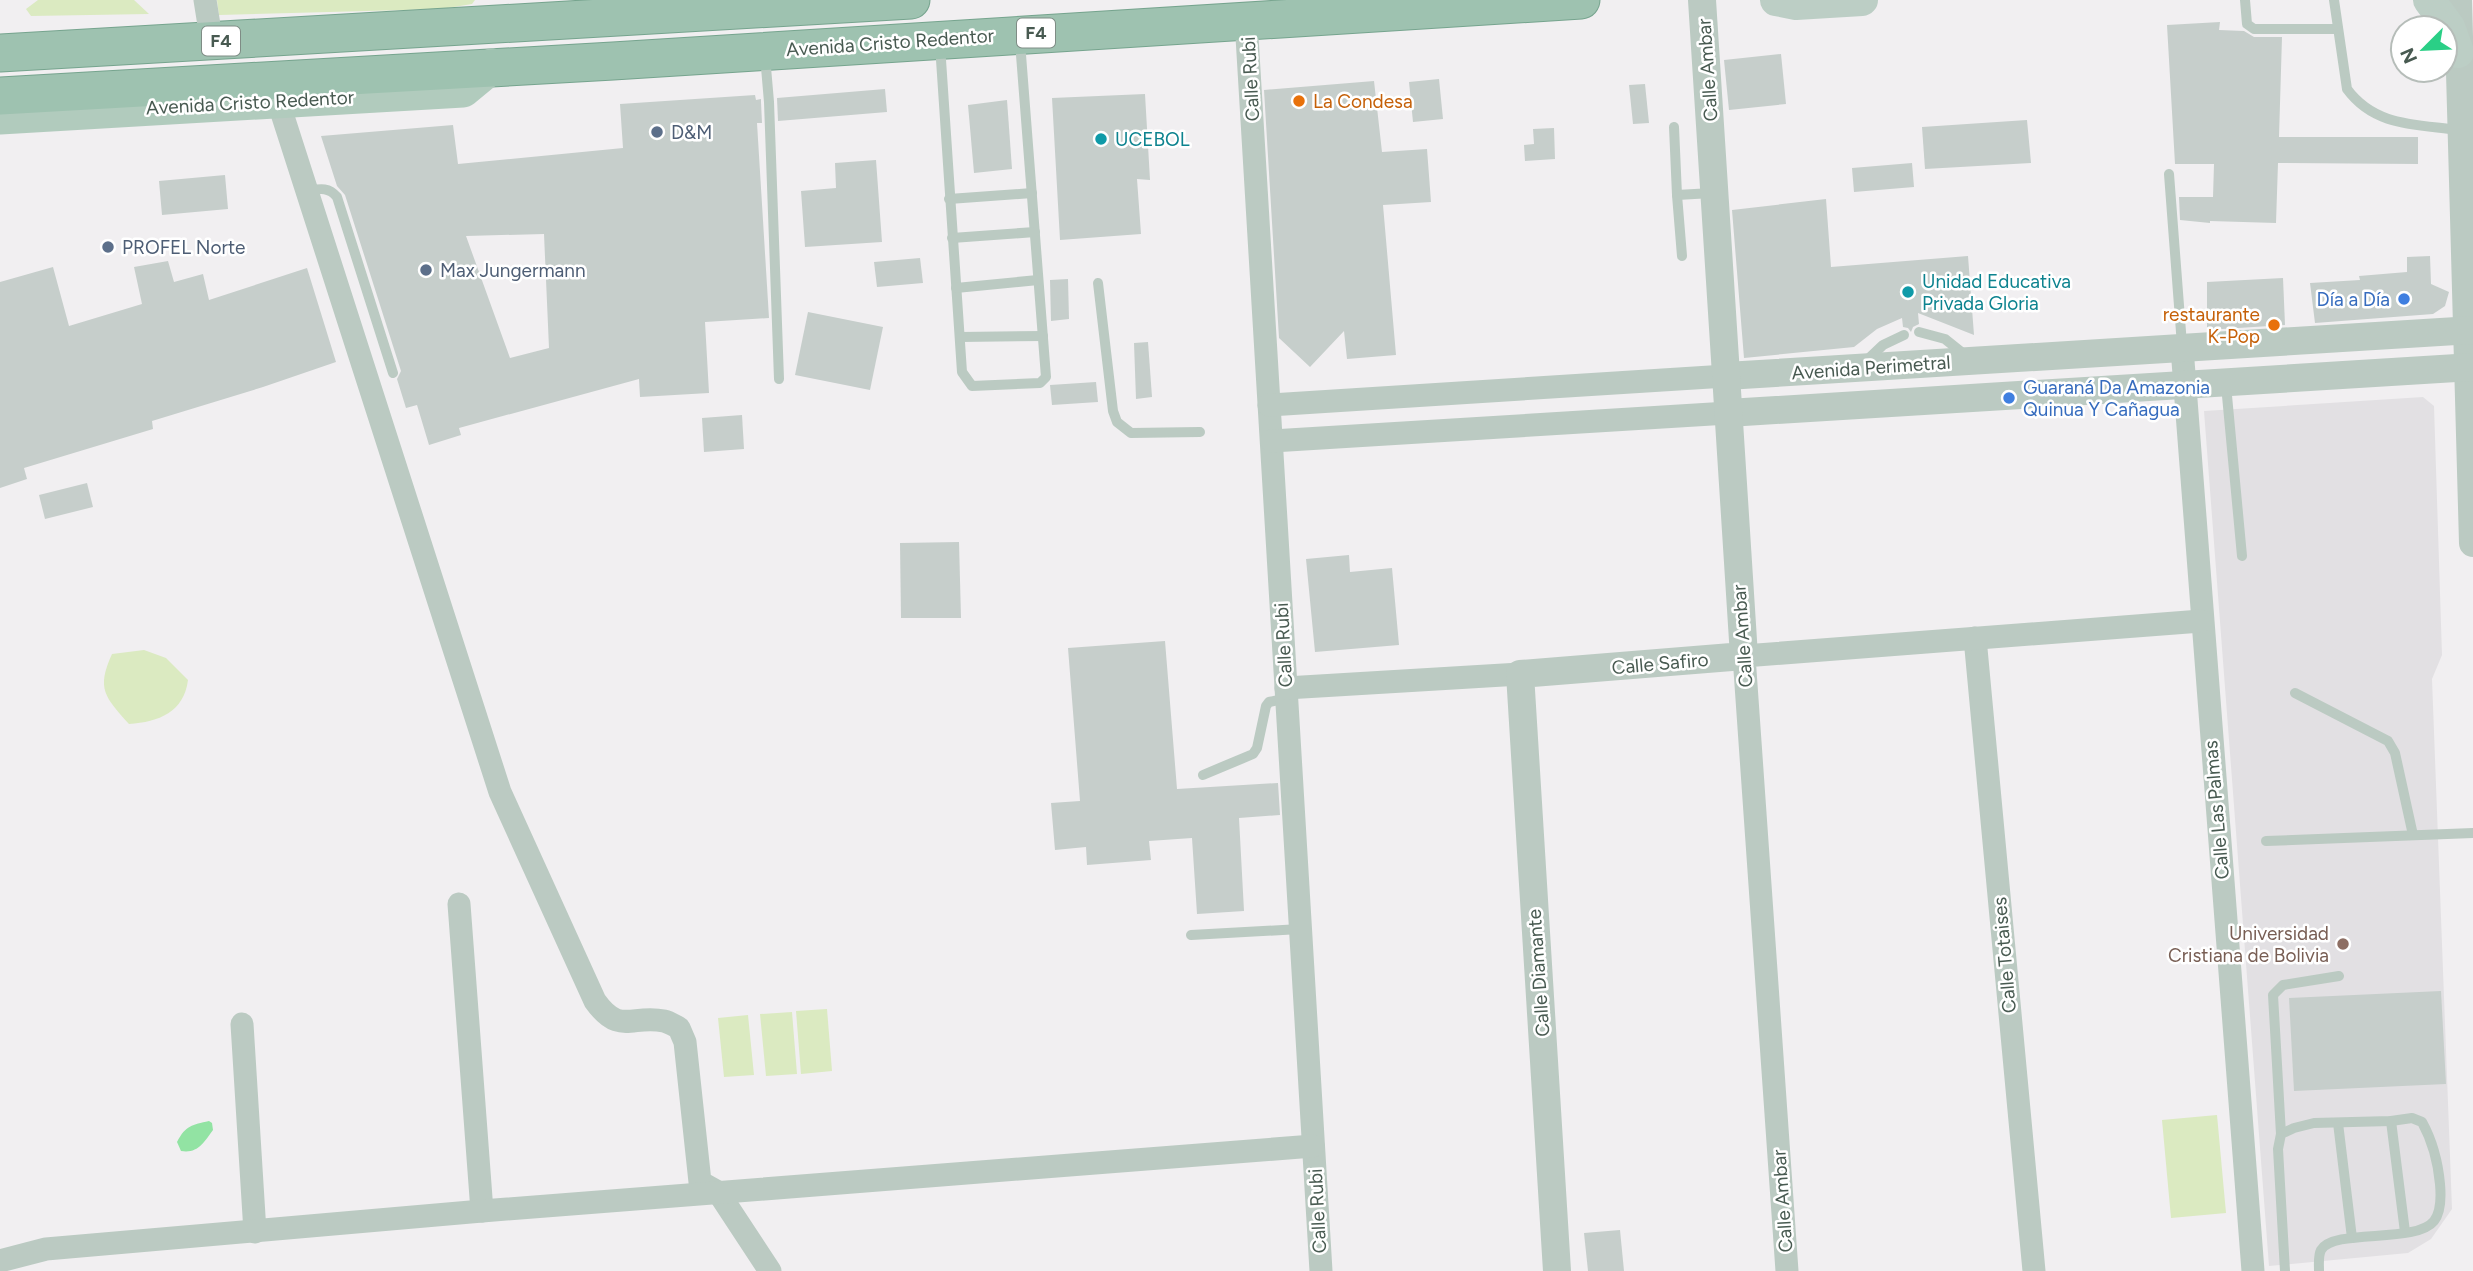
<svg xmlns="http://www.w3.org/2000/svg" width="2473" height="1271" font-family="Figtree,sans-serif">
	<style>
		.education { fill: #e2e0e3 }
		.green { fill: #dbeac1 }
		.water { fill: #92e3a3 }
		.building { fill: #c6cecb; fill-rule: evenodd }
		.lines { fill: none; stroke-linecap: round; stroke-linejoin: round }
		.trunk-casing { stroke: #76a48e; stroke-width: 39 }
		.service { stroke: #bbcac2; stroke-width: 10 }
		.minor { stroke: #bbcac2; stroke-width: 23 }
		.tertiary { stroke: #bbcac2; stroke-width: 28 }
		.secondary { stroke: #bccec5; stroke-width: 32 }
		.primary { stroke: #b1cbbd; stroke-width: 35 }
		.trunk { stroke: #9ec2b0; stroke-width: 37 }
		.food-dot { fill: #e8710a; stroke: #fff; stroke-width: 2.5 }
		.service-dot { fill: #5c6f8a; stroke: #fff; stroke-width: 2.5 }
		.culture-dot { fill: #0f9aa8; stroke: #fff; stroke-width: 2.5 }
		.shop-dot { fill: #3f7fe0; stroke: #fff; stroke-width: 2.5 }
		.education-dot { fill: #8d6e63; stroke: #fff; stroke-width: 2.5 }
		.labels { text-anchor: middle; stroke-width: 5; stroke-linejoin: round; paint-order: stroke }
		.shield { fill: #fff; stroke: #7f8c85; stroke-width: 2 }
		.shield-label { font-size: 18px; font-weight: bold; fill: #485a51 }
		.street-label { font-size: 19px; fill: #485a51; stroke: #fff }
		.food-label { font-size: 19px; fill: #c56008; stroke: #fff; text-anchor: start }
		.service-label { font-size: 19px; fill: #4e5e75; stroke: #fff; text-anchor: start }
		.culture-label { font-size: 19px; fill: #0d838f; stroke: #fff; text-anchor: start }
		.shop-label { font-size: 19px; fill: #366cbe; stroke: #fff; text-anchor: end }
		.education-label { font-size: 19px; fill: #785e54; stroke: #fff; text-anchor: end }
	</style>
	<rect width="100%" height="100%" fill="#f1eff1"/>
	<path class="education" d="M2423,397L2434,406L2442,655L2432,679L2452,1209L2431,1239L2408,1253L2269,1266L2204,411Z"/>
	<g class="green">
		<path d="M38,0H134L149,14L31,16L26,9Z"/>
		<path d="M217,0H475L472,4L442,9L219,15Z"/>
		<path d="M144,650L166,658L188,680C184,712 159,722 129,724C105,697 96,689 112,654Z"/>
		<path d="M827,1009L832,1071L801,1074L796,1011Z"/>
		<path d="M792,1012L797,1074L766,1076L760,1014Z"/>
		<path d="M748,1015L754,1075L724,1077L718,1018Z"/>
		<path d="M2217,1115L2226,1213L2171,1218L2162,1120Z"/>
	</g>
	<path class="water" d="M209,1121L212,1123L213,1130C204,1142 198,1154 181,1151L177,1142C186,1125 192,1125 209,1121Z"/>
	<g class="building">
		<path d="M2220,22L2219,30L2244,31L2254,37H2282L2279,137H2418V164L2278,163L2276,223L2210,221V223L2180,220L2179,197H2213L2214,164H2175L2167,25Z"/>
		<path d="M1781,54L1786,104L1729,110L1724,60Z"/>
		<path d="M1439,79L1443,119L1413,122L1409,82Z"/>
		<path d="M1374,81L1382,152L1427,149L1431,202L1383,205L1396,355L1347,359L1344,331L1310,367L1279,338L1264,90Z"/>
		<path d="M1645,84L1649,123L1633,124L1629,85Z"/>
		<path d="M885,89L887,112L778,121L777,98Z"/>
		<path d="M1145,94L1150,180L1137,179L1141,234L1060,240L1052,98Z"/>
		<path d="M755,95L756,100L761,99V102L762,123H757L769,318L705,322L709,393L640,397L639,379L459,428L461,435L429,445L417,405L406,408L397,379L401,371L345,195L337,186L321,136L453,125L458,164L623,148L620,104ZM544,234L549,348L510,358L466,236Z"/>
		<path d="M1007,100L1012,169L974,173L968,105Z"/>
		<path d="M2027,120L2031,163L1925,169L1922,127Z"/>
		<path d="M1554,128L1555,159L1525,161L1524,145L1534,144L1533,129Z"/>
		<path d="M876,160L882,242L805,247L801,191L836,188L835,163Z"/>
		<path d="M1912,163L1914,187L1854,192L1852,168Z"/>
		<path d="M225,175L228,209L162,215L159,181Z"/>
		<path d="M1826,199L1831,267L1968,256L1974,335L1918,313L1919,324L1913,327L1911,332L1908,328L1903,327L1902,318L1877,329L1854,347L1744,358L1732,210Z"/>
		<path d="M2430,256L2431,284L2449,292L2445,306L2433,314L2315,323L2310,283L2360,280L2359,276L2407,272V257Z"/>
		<path d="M920,258L923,283L877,287L874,262Z"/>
		<path d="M168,261L174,282L203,274L209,300L307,268L336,362L263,387L152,421L153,429L24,468L27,479L0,488V282L53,267L69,326L142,304L134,267Z"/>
		<path d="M2283,278L2285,325L2207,330V282Z"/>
		<path d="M1068,279L1069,319L1051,321L1050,280Z"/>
		<path d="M808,312L883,327L870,390L795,375Z"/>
		<path d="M1148,342L1152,397L1136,399L1134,343Z"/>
		<path d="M1096,382L1098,402L1052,405L1050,385Z"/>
		<path d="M742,415L744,449L704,452L702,418Z"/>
		<path d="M87,483L93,507L45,519L39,495Z"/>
		<path d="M959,542L961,618H901L900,543Z"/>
		<path d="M1349,555L1350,572L1392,568L1399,645L1315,652L1306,559Z"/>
		<path d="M1165,641L1177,789L1278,783L1280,815L1239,818L1244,911L1197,914L1192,838L1149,841L1151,860L1087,865L1086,847L1055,850L1051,803L1080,801L1068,648Z"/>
		<path d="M2441,991L2446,1084L2294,1091L2289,998Z"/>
		<path d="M1620,1230L1624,1271H1588L1584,1233Z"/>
	</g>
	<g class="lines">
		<g class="trunk-casing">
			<g id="trunk">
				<path d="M0,53L911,0"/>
				<path d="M0,96L613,61L1581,0"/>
			</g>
		</g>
		<g class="service">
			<path d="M2245,0L2247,24L2254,29H2338"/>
			<path d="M2334,0L2347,89C2375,127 2416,124 2459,130"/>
			<path d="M940,45L962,372L972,386L1040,383L1046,377L1020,42"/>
			<path d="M765,56L769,102L779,379"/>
			<path d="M1674,127L1677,195"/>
			<path d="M2169,174L2182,345"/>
			<path d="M305,191C319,189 328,186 337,197L393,373"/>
			<path d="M949,199L1032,193"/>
			<path d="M952,238L1035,232"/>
			<path d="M1682,256L1677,195L1712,193"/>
			<path d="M1098,283L1113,411L1117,422L1131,433L1200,432"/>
			<path d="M956,288L1038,280"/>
			<path d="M1919,332L1945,339L1965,355"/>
			<path d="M960,337L1043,336"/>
			<path d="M1864,363L1883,345L1904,335"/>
			<path d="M2226,385L2242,556"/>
			<path d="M2295,693L2388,741L2395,753L2413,835"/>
			<path d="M1203,775L1253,754L1257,748L1266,706L1269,702L1287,698"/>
			<path d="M2266,841L2473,833"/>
			<path d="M1191,935L1300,929"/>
			<path d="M2391,1121L2405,1232"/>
			<path d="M2338,1123L2352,1238"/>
			<path d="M2281,1134L2273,995L2283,985L2339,976"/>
			<path d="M2285,1271L2278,1149L2281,1134L2294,1128L2314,1123L2391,1121L2412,1118L2422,1122C2433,1142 2438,1162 2440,1184C2441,1195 2441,1212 2434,1221C2416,1244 2334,1228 2321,1250C2318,1256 2319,1264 2319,1271"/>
		</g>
		<g class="minor">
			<path d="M205,0L209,25"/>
			<path d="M1246,20L1321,1271"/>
			<path d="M278,101L500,792L595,1001C620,1036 632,1014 664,1021C669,1022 675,1026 679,1028L685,1042L700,1182L718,1192L770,1271"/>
			<path d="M2182,348L2253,1271"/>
			<path d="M1269,405L1726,376"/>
			<path d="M1272,441L1728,413"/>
			<path d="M1975,638L2034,1271"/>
			<path d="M1286,688L1520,674"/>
			<path d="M459,904L482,1211"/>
			<path d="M242,1024L255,1232"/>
			<path d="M0,1261L46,1249L482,1211L1313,1146"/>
			<path d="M1787,1271L1744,656L2201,621"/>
		</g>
		<g class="tertiary">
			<path d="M2458,0L2473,543"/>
			<path d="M1726,376L2473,330"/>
			<path d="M1728,413L2473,367"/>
			<path d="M1557,1271L1520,674L1744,656L1702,0"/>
		</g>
		<g class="secondary">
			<path d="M1776,0L1796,4L1862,0"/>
			<path d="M2429,0L2449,27L2458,52"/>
		</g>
		<path class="primary" d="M0,117L463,90L492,66"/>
		<use href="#trunk" class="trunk"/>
	</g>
	<g class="food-dot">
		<circle cx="1299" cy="101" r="7"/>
		<circle cx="2274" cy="325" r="7"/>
	</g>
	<g class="service-dot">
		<circle cx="657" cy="132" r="7"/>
		<circle cx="108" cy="247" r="7"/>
		<circle cx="426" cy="270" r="7"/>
	</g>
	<g class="culture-dot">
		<circle cx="1101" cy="139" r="7"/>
		<circle cx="1908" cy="292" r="7"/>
	</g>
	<g class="shop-dot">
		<circle cx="2404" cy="299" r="7"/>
		<circle cx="2009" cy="398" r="7"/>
	</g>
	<circle class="education-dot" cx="2343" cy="944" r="7"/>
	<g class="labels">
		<g class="shield">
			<rect x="1017" y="18.5" width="38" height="29" rx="5"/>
			<rect x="202" y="26.5" width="38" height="29" rx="5"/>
		</g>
		<g class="shield-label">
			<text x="1036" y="39">F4</text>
			<text x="221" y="47">F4</text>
		</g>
		<g class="street-label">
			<text transform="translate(890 42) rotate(-4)" y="7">Avenida Cristo Redentor</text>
			<text transform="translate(1707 70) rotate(-94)" y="7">Calle Ambar</text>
			<text transform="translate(1250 79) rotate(-93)" y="7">Calle Rubi</text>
			<text transform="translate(250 102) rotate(-3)" y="7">Avenida Cristo Redentor</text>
			<text transform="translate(1871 367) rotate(-4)" y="7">Avenida Perimetral</text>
			<text transform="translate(1742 636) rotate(-94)" y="7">Calle Ambar</text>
			<text transform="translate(1283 645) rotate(-93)" y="7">Calle Rubi</text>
			<text transform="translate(1660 663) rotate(-5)" y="7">Calle Safiro</text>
			<text transform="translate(2216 810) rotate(-95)" y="7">Calle Las Palmas</text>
			<text transform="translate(2004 955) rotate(-95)" y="7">Calle Totaises</text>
			<text transform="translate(1538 973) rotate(-94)" y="7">Calle Diamante</text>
			<text transform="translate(1782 1201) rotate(-94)" y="7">Calle Ambar</text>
			<text transform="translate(1317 1211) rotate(-93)" y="7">Calle Rubi</text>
		</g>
		<g class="food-label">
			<text x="1313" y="108">La Condesa</text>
			<text x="2260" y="321" text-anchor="end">restaurante<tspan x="2260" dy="22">K-Pop</tspan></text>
		</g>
		<g class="service-label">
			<text x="671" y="139">D&amp;M</text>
			<text x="122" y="254">PROFEL Norte</text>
			<text x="440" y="277">Max Jungermann</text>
		</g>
		<g class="culture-label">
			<text x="1115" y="146">UCEBOL</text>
			<text x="1922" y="288">Unidad Educativa<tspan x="1922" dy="22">Privada Gloria</tspan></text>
		</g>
		<g class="shop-label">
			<text x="2390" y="306">Día a Día</text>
			<text x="2023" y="394" text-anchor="start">Guaraná Da Amazonia<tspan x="2023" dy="22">Quinua Y Cañagua</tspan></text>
		</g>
		<g class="education-label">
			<text x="2329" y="940">Universidad<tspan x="2329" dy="22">Cristiana de Bolivia</tspan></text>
		</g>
	</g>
	<g transform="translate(2424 49) rotate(246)"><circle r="33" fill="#ffffff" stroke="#b6bdb9" stroke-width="2"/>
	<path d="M0-5L12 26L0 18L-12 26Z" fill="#2acf86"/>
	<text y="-10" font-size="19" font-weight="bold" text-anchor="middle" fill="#485a51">N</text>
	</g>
</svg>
